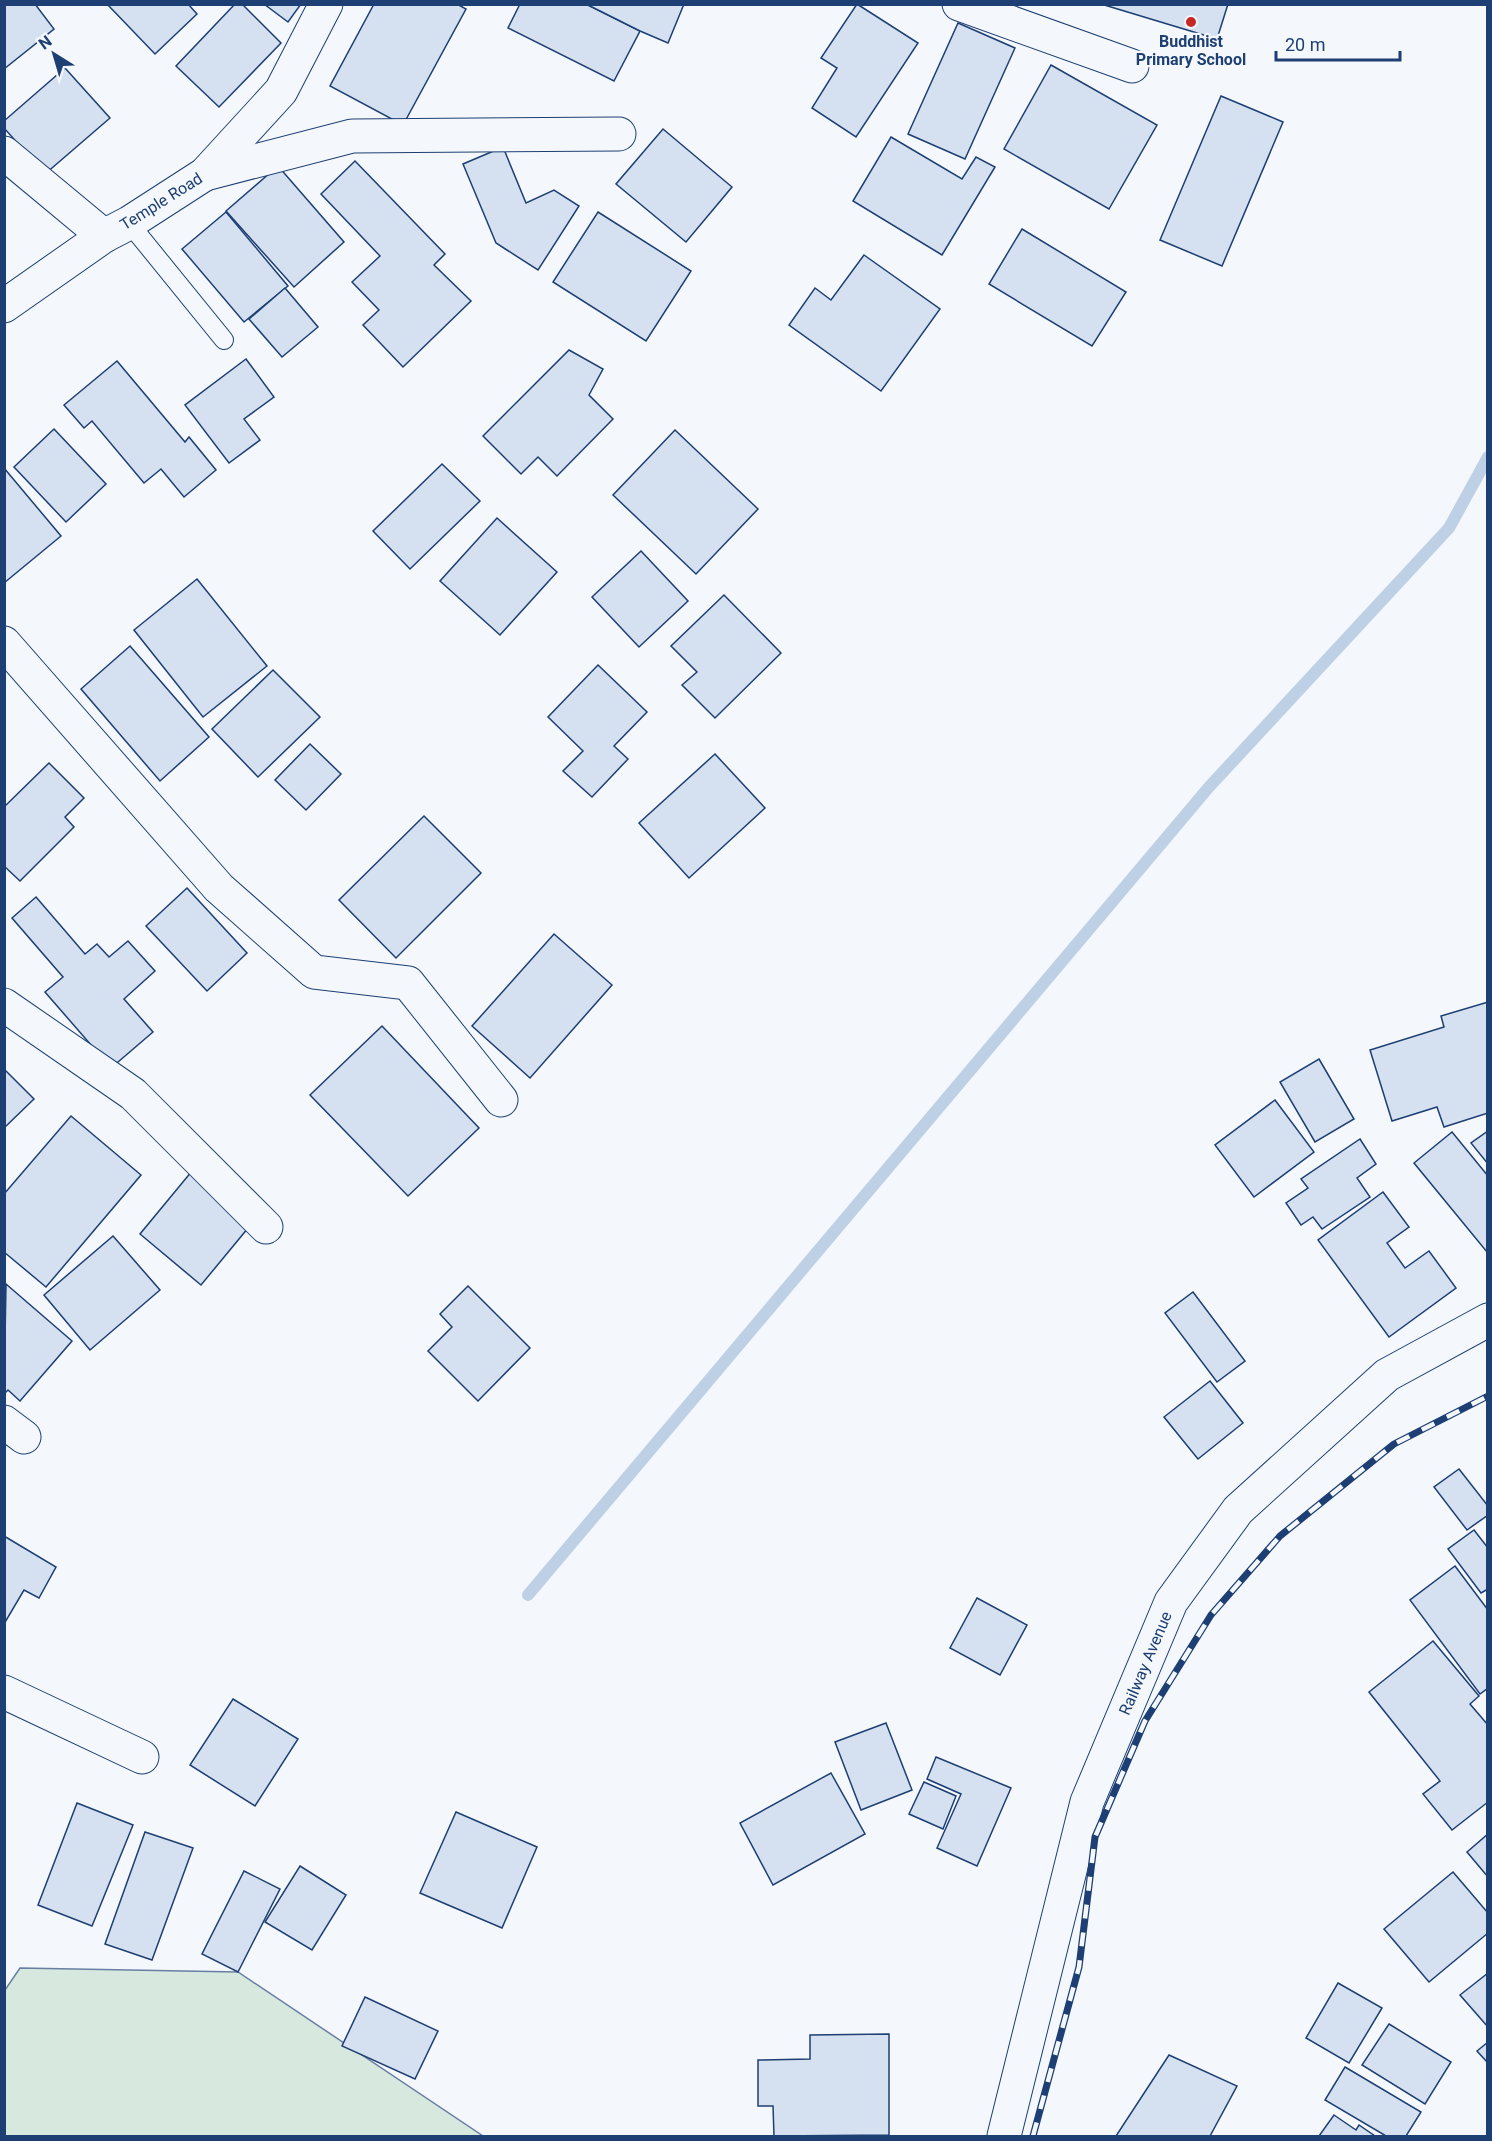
<svg xmlns="http://www.w3.org/2000/svg" width="1492" height="2141" font-family="Roboto,sans-serif">
	<style>
		.green { fill: #d7e8df; stroke: #687fa3; stroke-width: 1.5 }
		.lines { fill: none; stroke-linecap: round; stroke-linejoin: round }
		.stream { stroke: #bed0e5; stroke-width: 12 }
		.building { fill: #d5e0f0; stroke: #1d3f73; stroke-width: 1.5 }
		.service-casing { stroke: #1d3f73; stroke-width: 20 }
		.minor-casing { stroke: #1d3f73; stroke-width: 35 }
		.tertiary-casing { stroke: #1d3f73; stroke-width: 35 }
		.service { stroke: #f4f7fb; stroke-width: 18 }
		.minor { stroke: #f4f7fb; stroke-width: 33 }
		.tertiary { stroke: #f4f7fb; stroke-width: 33 }
		.rail-casing { stroke: #1d3f73; stroke-width: 7 }
		.rail { stroke: #f4f7fb; stroke-width: 4.5; stroke-dasharray: 14; stroke-linecap: butt }
		.poi-dot { fill: #c62828; stroke: #f4f7fb; stroke-width: 2 }
		.labels { text-anchor: middle; stroke-width: 4.5; stroke-linejoin: round; paint-order: stroke }
		.poi-label { font-size: 16px; font-weight: bold; fill: #1d3f73; stroke: #f4f7fb }
		.street-label { font-size: 16px; fill: #1d3f73; stroke: #f4f7fb }
	</style>
	<rect width="100%" height="100%" fill="#f4f7fb"/>
	<path class="green" d="M20,1968L238,1972L483,2136H5V1990Z"/>
	<g class="lines">
		<path class="stream" d="M528,1595L1209,787L1449,528L1488,457"/>
	</g>
	<g class="building">
		<path d="M4,4H35L54,29L4,69Z"/>
		<path d="M107,4H188L197,14L155,54Z"/>
		<path d="M235,4H242L281,43L219,107L176,66Z"/>
		<path d="M264,4H301L288,22Z"/>
		<path d="M374,4H457L466,9L403,125L330,86Z"/>
		<path d="M520,4H586L640,31L614,81L508,28Z"/>
		<path d="M586,4H684L668,43L640,31Z"/>
		<path d="M857,4L918,43L856,137L812,108L837,68L821,58Z"/>
		<path d="M1101,4H1228L1217,39Z"/>
		<path d="M958,23L1015,48L965,159L908,134Z"/>
		<path d="M1051,65L1157,125L1109,209L1004,149Z"/>
		<path d="M65,68L110,118L45,174L4,128V121Z"/>
		<path d="M1221,96L1283,122L1222,266L1160,240Z"/>
		<path d="M663,129L732,187L686,242L616,184Z"/>
		<path d="M891,137L962,179L976,157L995,167L942,255L853,201Z"/>
		<path d="M503,147L526,203L554,190L579,206L538,270L496,243L463,164Z"/>
		<path d="M355,161L445,254L434,265L471,301L403,367L363,325L379,310L352,282L380,256L321,194Z"/>
		<path d="M278,166L344,242L294,287L226,211Z"/>
		<path d="M226,212L288,286L244,322L182,249Z"/>
		<path d="M598,212L691,271L646,341L553,282Z"/>
		<path d="M1022,229L1126,292L1092,346L989,284Z"/>
		<path d="M864,255L940,309L881,391L789,325L815,288L831,300Z"/>
		<path d="M285,288L318,327L282,357L249,319Z"/>
		<path d="M569,350L603,369L589,395L613,419L557,476L538,457L521,474L483,436Z"/>
		<path d="M246,359L274,397L244,419L260,440L229,463L185,405Z"/>
		<path d="M117,361L185,442L189,437L216,470L184,497L161,469L144,483L92,421L84,428L64,405Z"/>
		<path d="M54,429L106,484L66,522L14,467Z"/>
		<path d="M675,430L758,509L696,574L613,495Z"/>
		<path d="M442,464L480,501L410,569L373,531Z"/>
		<path d="M4,468L61,536L4,583Z"/>
		<path d="M497,518L557,572L500,635L440,581Z"/>
		<path d="M641,551L688,601L639,647L592,597Z"/>
		<path d="M197,579L267,666L203,717L134,630Z"/>
		<path d="M724,595L781,653L715,718L682,685L697,672L671,646Z"/>
		<path d="M130,646L209,737L160,781L81,689Z"/>
		<path d="M598,665L647,712L614,746L628,759L592,797L563,771L583,751L548,717Z"/>
		<path d="M273,670L320,717L258,777L212,729Z"/>
		<path d="M310,744L341,774L306,810L275,780Z"/>
		<path d="M715,754L765,808L689,878L639,823Z"/>
		<path d="M49,763L84,798L65,817L74,827L20,881L4,866V807Z"/>
		<path d="M424,816L481,873L396,958L339,900Z"/>
		<path d="M187,888L247,953L207,991L146,926Z"/>
		<path d="M36,897L85,954L97,944L109,957L128,941L155,971L124,999L153,1032L111,1068L45,992L63,977L12,918Z"/>
		<path d="M554,934L612,985L530,1078L472,1026Z"/>
		<path d="M1488,1002V1113L1444,1127L1437,1107L1392,1121L1370,1050L1444,1027L1441,1016Z"/>
		<path d="M382,1026L479,1128L408,1196L310,1095Z"/>
		<path d="M1319,1059L1354,1119L1315,1142L1280,1082Z"/>
		<path d="M4,1069L34,1099L4,1128Z"/>
		<path d="M1275,1100L1314,1152L1254,1197L1215,1145Z"/>
		<path d="M71,1116L141,1175L46,1287L4,1252V1194Z"/>
		<path d="M1488,1131V1164L1471,1143Z"/>
		<path d="M1452,1132L1488,1176L1487,1252L1414,1163Z"/>
		<path d="M1360,1139L1376,1164L1357,1178L1370,1197L1322,1229L1313,1217L1301,1225L1286,1203L1308,1188L1301,1179Z"/>
		<path d="M192,1171L253,1222L201,1285L140,1234Z"/>
		<path d="M1383,1192L1409,1227L1387,1243L1405,1268L1429,1251L1456,1288L1389,1337L1318,1240Z"/>
		<path d="M113,1236L160,1290L90,1350L44,1295Z"/>
		<path d="M6,1284L72,1341L20,1401L8,1390L4,1394Z"/>
		<path d="M468,1286L530,1348L478,1401L428,1351L452,1327L440,1314Z"/>
		<path d="M1193,1292L1245,1361L1217,1382L1165,1313Z"/>
		<path d="M1210,1381L1243,1423L1198,1459L1164,1417Z"/>
		<path d="M1459,1469L1488,1506V1515L1467,1530L1434,1487Z"/>
		<path d="M1474,1530L1488,1548V1589L1481,1593L1448,1549Z"/>
		<path d="M4,1536L56,1567L39,1598L24,1590L4,1624Z"/>
		<path d="M1455,1566L1488,1610V1688L1480,1694L1410,1600Z"/>
		<path d="M977,1598L1027,1625L1000,1675L950,1648Z"/>
		<path d="M1433,1641L1479,1696L1470,1704L1488,1725V1802L1452,1830L1423,1794L1440,1781L1369,1692Z"/>
		<path d="M233,1699L298,1739L255,1806L190,1765Z"/>
		<path d="M886,1723L912,1790L861,1810L835,1742Z"/>
		<path d="M936,1757L1011,1788L977,1866L937,1848L961,1794L927,1779Z"/>
		<path d="M831,1773L865,1834L773,1885L740,1823Z"/>
		<path d="M924,1782L956,1796L943,1829L909,1814Z"/>
		<path d="M77,1803L133,1825L92,1926L38,1905Z"/>
		<path d="M456,1812L537,1847L502,1928L420,1893Z"/>
		<path d="M145,1832L193,1848L152,1960L105,1944Z"/>
		<path d="M1488,1834V1877L1467,1852Z"/>
		<path d="M300,1866L346,1895L312,1950L265,1922Z"/>
		<path d="M244,1871L280,1889L238,1972L202,1954Z"/>
		<path d="M1453,1872L1488,1913V1933L1429,1982L1384,1929Z"/>
		<path d="M1488,1973V2027L1460,1995Z"/>
		<path d="M1338,1983L1382,2008L1349,2063L1306,2038Z"/>
		<path d="M365,1997L438,2031L415,2079L342,2046Z"/>
		<path d="M1389,2024L1451,2062L1425,2104L1362,2065Z"/>
		<path d="M889,2034V2135L774,2136L773,2106H758V2060L810,2059V2035Z"/>
		<path d="M1488,2042V2063L1477,2051Z"/>
		<path d="M1169,2055L1237,2086L1210,2136H1116Z"/>
		<path d="M1345,2067L1421,2112L1406,2136H1386L1325,2100Z"/>
		<path d="M1334,2115L1356,2130L1359,2125L1375,2136H1319Z"/>
	</g>
	<g class="lines">
		<g class="service-casing">
			<path id="service" d="M129,223L224,340"/>
		</g>
		<g class="minor-casing">
			<g id="minor">
				<path d="M959,4L1132,66"/>
				<path d="M4,153L104,236"/>
				<path d="M205,174L352,136L619,134"/>
				<path d="M4,643L219,888L314,972L408,983L501,1100"/>
				<path d="M4,1005L133,1094L266,1227"/>
				<path d="M4,1422L24,1437"/>
				<path d="M4,1692L142,1757"/>
				<path d="M1004,2136L1087,1802L1171,1602L1238,1510L1387,1375L1488,1320"/>
			</g>
		</g>
		<g class="tertiary-casing">
			<path id="tertiary" d="M4,306L104,236L129,223L205,174L281,91L326,4"/>
		</g>
		<use href="#service" class="service"/>
		<use href="#minor" class="minor"/>
		<use href="#tertiary" class="tertiary"/>
		<g class="rail-casing">
			<path id="rail" d="M1033,2136L1079,1967L1095,1837L1145,1721L1211,1615L1280,1536L1394,1444L1488,1396"/>
		</g>
		<use href="#rail" class="rail"/>
	</g>
	<circle class="poi-dot" cx="1191" cy="22" r="6"/>
	<g class="labels">
		<g class="poi-label">
			<text x="1191" y="47">Buddhist<tspan x="1191" dy="18">Primary School</tspan></text>
		</g>
		<g class="street-label">
			<text transform="translate(161 201) rotate(-32)" y="6">Temple Road</text>
			<text transform="translate(1145 1663) rotate(-67)" y="6">Railway Avenue</text>
		</g>
	</g>
	<rect width="1492" height="2141" fill="none" stroke="#1d3f73" stroke-width="12"/>
	<g transform="translate(54 54) rotate(323)" stroke="#f4f7fb" stroke-width="4.5" paint-order="stroke">
	<path d="M0-4.5L10 22L0 15L-10 22Z" fill="#1d3f73"/>
	<text y="-9" font-size="16" font-weight="bold" text-anchor="middle" fill="#1d3f73">N</text>
	</g>
	<path d="M1276 51v9h124v-9" fill="none" stroke="#1d3f73" stroke-width="3"/>
	<text x="1285" y="51" font-size="18" fill="#1d3f73" stroke="#f4f7fb" stroke-width="4.5" paint-order="stroke">20 m</text>
</svg>
